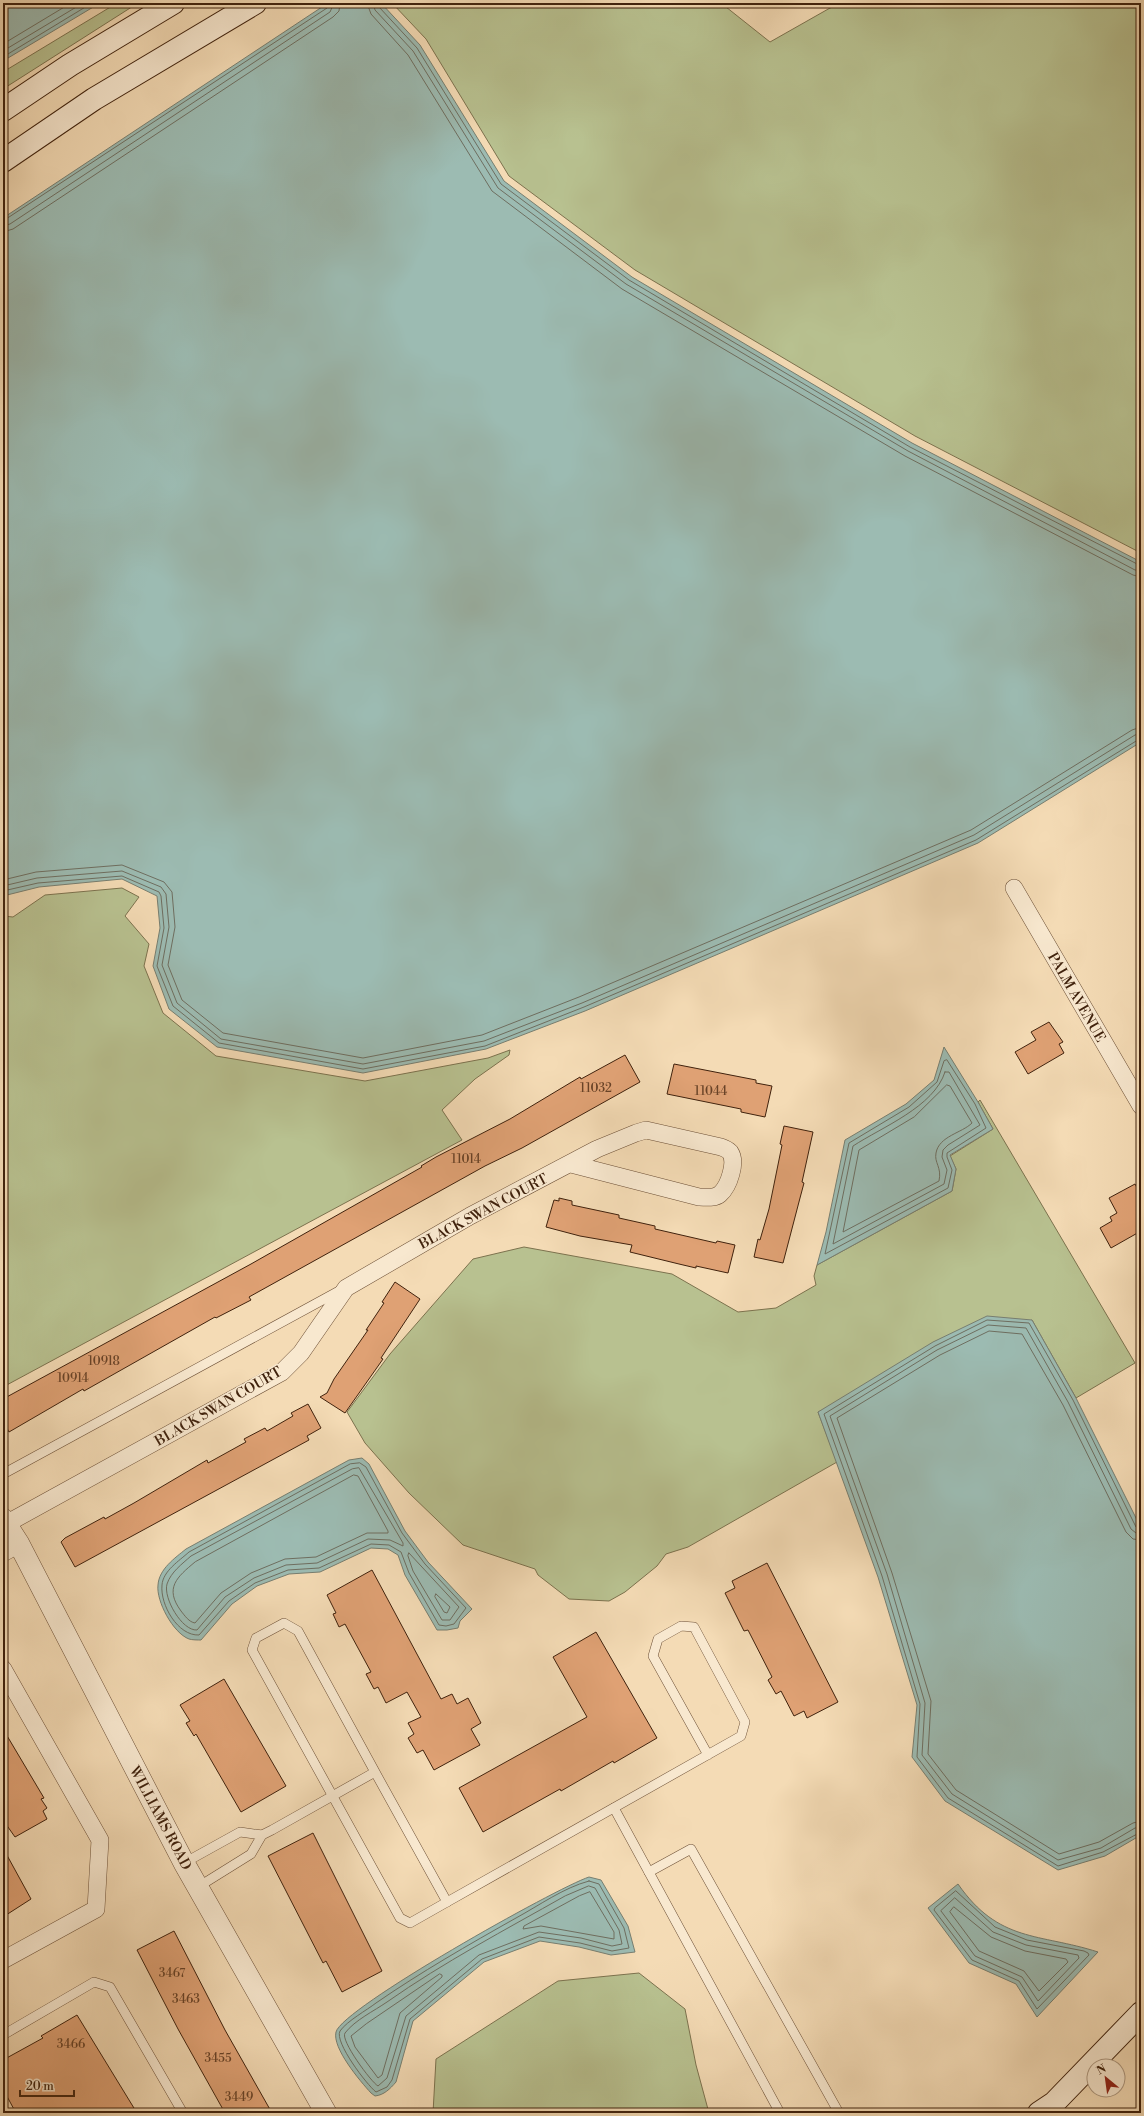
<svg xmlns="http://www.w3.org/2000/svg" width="1144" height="2116" font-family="'Libre Bodoni',serif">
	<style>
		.green { fill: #b8c190; stroke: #7c724e }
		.water { fill: #9cbbb2; stroke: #777e70 }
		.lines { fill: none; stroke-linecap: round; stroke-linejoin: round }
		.shore { stroke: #6e6e60; stroke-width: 1 }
		.building { fill: #dfa174; stroke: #40220d }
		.service-casing { stroke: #6d5037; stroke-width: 10 }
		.minor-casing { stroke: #6d5037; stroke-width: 18 }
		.tertiary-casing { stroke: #6d5037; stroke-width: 22 }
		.secondary-casing { stroke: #40220d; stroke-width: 24 }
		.service { stroke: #f8e8cf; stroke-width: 9 }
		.minor { stroke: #f8e8cf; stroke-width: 17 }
		.tertiary { stroke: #f8e8cf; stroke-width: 21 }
		.secondary { stroke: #f8e8cf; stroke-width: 22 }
		.labels { text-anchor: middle; stroke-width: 3; stroke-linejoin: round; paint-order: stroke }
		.number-label { font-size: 12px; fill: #684227 }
		.street-label { font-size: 14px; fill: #40220d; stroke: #f8e8cf }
	</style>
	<rect width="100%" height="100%" fill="#f4dbb5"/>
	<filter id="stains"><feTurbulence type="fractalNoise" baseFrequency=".005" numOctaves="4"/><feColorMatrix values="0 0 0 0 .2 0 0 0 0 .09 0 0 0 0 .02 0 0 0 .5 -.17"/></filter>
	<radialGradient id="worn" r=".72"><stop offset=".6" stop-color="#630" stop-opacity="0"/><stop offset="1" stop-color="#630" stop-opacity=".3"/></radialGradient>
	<g class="green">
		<path d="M117,3H138L3,89V72Z"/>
		<path d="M392,3H721L770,42L830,8L845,3H1141V553L915,436L635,270L509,176L426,39Z"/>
		<path d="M122,888L139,897L125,916L149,944L144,966L163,1013L216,1056L365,1081L488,1058L510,1050L509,1055L475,1079L442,1110L462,1140L3,1387V916L13,917L45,895Z"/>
		<path d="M980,1100L1135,1363L1076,1398L1032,1320L818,1412L837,1462L688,1547L666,1554L657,1566L625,1592L609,1601L569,1599L538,1575L535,1569L463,1545L409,1493L365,1443L347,1412L390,1354L473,1259L524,1247L672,1274L738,1312L776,1308L816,1285L814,1276L817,1265L952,1191L956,1169L950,1156L993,1129L978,1102Z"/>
		<path d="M639,1973L685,2009L696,2065L709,2113H433L436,2059L558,1981Z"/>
	</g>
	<g class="water">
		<path d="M3,3H100L3,61Z"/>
		<path d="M328,3H381L420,45L504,181L632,277L912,443L1141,562V742L978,843L585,1011L486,1049L363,1073L217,1047L169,1009L153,966L160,928L157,896L122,879L39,887L3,896V218Z"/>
		<path d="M944,1047L978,1102L993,1129L950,1155L956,1169L952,1191L817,1265L826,1232L845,1140L906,1104L934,1080Z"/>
		<path d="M987,1316L1032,1320L1076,1398L1141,1528V1835L1105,1856L1058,1870L945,1801L912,1757L917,1705L878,1577L818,1412L933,1342Z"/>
		<path d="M362,1458L369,1464L405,1531L428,1562L472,1609L460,1621L458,1628L447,1630H437L405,1575L398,1555L388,1549L371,1548L320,1572L289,1574L257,1586L232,1604L201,1640C198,1640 192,1640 189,1639C173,1633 156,1601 158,1585C159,1569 175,1558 186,1549L349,1460Z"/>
		<path d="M589,1877L601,1880L628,1926L635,1952L611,1955L579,1947L540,1941L484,1962L413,2021L396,2082C390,2089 384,2095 375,2096L371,2093C360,2081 332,2048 336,2032C342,2008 556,1888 589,1877Z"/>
		<path d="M958,1884C999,1943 1039,1933 1098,1952L1037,2017L1016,1984L969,1963L928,1908Z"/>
	</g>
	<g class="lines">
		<g class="shore">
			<path d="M367,3L371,14L408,55L492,191L622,289L905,456L1133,575L1141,577"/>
			<path d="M373,3L375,10L413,51L498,188L626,284L908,451L1135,570L1141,571"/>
			<path d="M378,3L379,7L417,48L501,184L629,280L910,447L1141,566"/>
			<path d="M3,44L71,3"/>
			<path d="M3,51L83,3"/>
			<path d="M3,57L92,3"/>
			<path d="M3,221L327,8L329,3"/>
			<path d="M3,226L10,224L330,12L334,3"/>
			<path d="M3,232L13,229L333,17L339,11L340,3"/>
			<path d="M3,880L36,872L122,865L164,882L172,892L175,927L168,965L182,1000L223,1033L363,1058L482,1035L579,997L971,830L1132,730L1141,727"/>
			<path d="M3,886L37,878L122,871L161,887L166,894L169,927L162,965L177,1003L221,1039L363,1064L484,1041L582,1003L974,835L1135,735L1141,733"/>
			<path d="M3,891L38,883L122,876L159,892L161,896L164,928L157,966L173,1006L219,1043L363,1069L485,1046L584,1007L976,840L1141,738"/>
			<path d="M947,1060L975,1104L986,1128L947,1153V1157L952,1170L948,1188L825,1254L849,1143L909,1107L937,1082L944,1061Z"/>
			<path d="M945,1072H949L980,1125L948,1145L943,1150L942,1157L947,1170L944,1184L833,1244L853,1146C882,1127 934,1107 945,1072Z"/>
			<path d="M947,1085L950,1086L972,1123C962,1133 939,1136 936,1153C934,1163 942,1167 939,1181L843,1232L859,1150L914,1117Z"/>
			<path d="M360,1463L366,1467L402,1533L425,1564L466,1608L454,1624L446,1626L439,1625L409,1573L401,1552L389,1545L371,1544L319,1568L288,1570L255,1583L229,1601L199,1635C178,1636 160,1605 162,1585C163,1571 179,1561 189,1552L350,1464Z"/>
			<path d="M359,1468L403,1543V1546L390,1540L368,1539L317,1563L286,1565L254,1578L225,1597L197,1630C182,1631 163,1598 167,1584C171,1572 182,1564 191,1556L352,1469Z"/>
			<path d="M354,1475L358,1476L388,1531V1533H367L316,1557L285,1559L251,1573L221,1593L195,1623C189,1622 185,1616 181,1611C164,1588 177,1577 195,1562Z"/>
			<path d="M1141,1529L1136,1527L1073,1400L1029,1323L987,1320L935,1346L824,1414L882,1576L920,1704L917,1757L948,1798L1058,1866L1103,1852L1141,1832"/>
			<path d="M1141,1534L1136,1533L1131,1529L1068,1402L1026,1328L988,1325L937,1350L830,1416L887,1574L925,1703L922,1755L952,1794L1058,1860L1101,1848L1135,1828L1141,1827"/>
			<path d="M1141,1540L1133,1539L1126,1532L1063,1405L1022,1334L989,1331L940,1355L837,1418L892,1573L931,1701L928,1754L956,1790L1059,1854L1099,1842L1133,1823L1141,1821"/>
			<path d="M409,1553L459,1607L450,1620H442L413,1571L408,1556Z"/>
			<path d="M436,1594L450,1607L447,1613L444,1612L435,1597Z"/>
			<path d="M589,1881L599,1884L624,1928L629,1948L612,1951L580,1943L539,1937L482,1959L410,2019L392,2080L387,2087L376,2092C367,2085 334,2042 340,2031C347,2021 367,2010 376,2003C421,1972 468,1945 516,1918C540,1905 563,1888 589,1881Z"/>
			<path d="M589,1886L595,1888L619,1930L622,1944L612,1946L581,1938L539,1932L479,1955L406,2016L387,2078L378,2086C371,2082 340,2040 345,2033C355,2020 374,2011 387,2002C444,1962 505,1930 565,1896Z"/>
			<path d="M956,1891L995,1927L1027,1940L1084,1951L1088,1953L1089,1955L1037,2009L1019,1981L972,1960L934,1910L935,1908Z"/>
			<path d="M590,1892L614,1932V1939L541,1926L523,1929L524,1926L579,1896Z"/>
			<path d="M955,1898L993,1932L1026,1945L1078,1955L1079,1958L1038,2001L1022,1977L975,1956L941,1911Z"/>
			<path d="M954,1907L991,1937L1025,1951L1066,1959L1068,1962L1039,1991L1024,1971L979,1951L950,1912Z"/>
			<path d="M440,1974L442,1975V1977L400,2013L382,2075L378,2078L355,2047L351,2036L366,2024Z"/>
		</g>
	</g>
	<g class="building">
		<path d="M1049,1022L1063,1042L1059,1044L1064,1053L1028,1074L1015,1052L1036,1040L1031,1032Z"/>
		<path d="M625,1055L640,1082L522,1148L485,1166L249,1297L251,1300L216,1318L215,1317L84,1391L83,1389L9,1432L3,1421V1399L251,1264L422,1167L421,1166L436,1157L510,1119L580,1077L581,1079Z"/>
		<path d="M674,1064L756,1080V1083L772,1086L765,1117L741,1112V1109L667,1094Z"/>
		<path d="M784,1126L813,1132L802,1182L804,1183L800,1198L783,1263L754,1257L758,1239L760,1240L769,1209L782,1145L780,1144Z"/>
		<path d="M1135,1184L1141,1195V1231L1111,1248L1100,1228L1112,1221L1110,1217L1117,1213L1109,1198Z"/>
		<path d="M559,1198L572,1201V1205L619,1215V1218L655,1226V1229L716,1243L717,1241L735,1245L728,1273L696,1266V1268L679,1264L630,1252L632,1245L580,1236L546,1227L554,1200L559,1201Z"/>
		<path d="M395,1282L420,1299L381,1358L383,1359L345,1413L320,1397L327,1393L334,1379L368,1330H366L384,1303L382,1302Z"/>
		<path d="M308,1404L321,1428L307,1436L309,1440L75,1567L61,1542L65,1538L104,1517L105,1519L134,1503L207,1460L208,1463L246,1442L244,1439L265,1428L267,1431L293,1416L291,1413Z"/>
		<path d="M767,1563L838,1702L807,1718L804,1711L794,1716L781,1691L776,1694L768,1680L772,1677L748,1630L744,1631L725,1593L735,1588L732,1581Z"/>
		<path d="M372,1570L441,1699L452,1694L457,1704L468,1698L481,1723L471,1729L480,1745L434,1770L423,1750L417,1753L408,1738L414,1734L408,1723L421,1717L407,1692L386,1703L378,1687L374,1689L366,1674L371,1672L345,1624L339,1627L333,1614L336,1613L327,1595Z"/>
		<path d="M596,1632L657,1738L614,1763L613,1761L561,1791L560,1789L483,1832L459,1788L587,1717L553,1657Z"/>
		<path d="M224,1679L286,1786L241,1812L196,1734L194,1736L186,1723L190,1721L180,1705Z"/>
		<path d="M3,1729L44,1798L41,1799L47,1808L43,1811L47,1819L15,1837L3,1820Z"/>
		<path d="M313,1833L382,1971L342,1992L326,1961L323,1963L268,1856Z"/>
		<path d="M3,1848L31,1899L3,1917Z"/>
		<path d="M174,1931L225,2030L272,2113H225L178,2029L137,1950Z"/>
		<path d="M77,2015L137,2113H16L3,2089V2060L43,2038L41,2036Z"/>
	</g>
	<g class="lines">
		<g class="service-casing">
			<g id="service">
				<path d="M3,1474L339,1291"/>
				<path d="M614,1808L780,2113"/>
				<path d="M262,1835L272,1830L375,1772L447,1902L410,1923L400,1918L252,1650L256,1638L284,1623L298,1631L375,1772"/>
				<path d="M184,1863L240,1832L262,1835L251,1854L198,1887"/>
				<path d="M649,1872L691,1849L839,2113"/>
				<path d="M447,1902L741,1736L745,1722L694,1627L681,1626L658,1639L653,1656L708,1755"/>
				<path d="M3,2035L94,1982L110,1987L183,2113"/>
			</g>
		</g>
		<g class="minor-casing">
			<g id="minor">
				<path d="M1014,888L1141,1106"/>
				<path d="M6,1524L282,1372L301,1353L346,1288L470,1216L597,1149L636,1133L646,1130L721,1147C724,1148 728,1150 730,1152C737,1162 729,1186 720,1194C714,1199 706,1197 699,1197L571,1164"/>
				<path d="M3,1553L19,1544"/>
				<path d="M3,1669L100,1840L96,1909L3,1960"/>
			</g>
		</g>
		<g class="tertiary-casing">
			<path id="tertiary" d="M3,1519L19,1544L184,1863L326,2113"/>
		</g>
		<g class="secondary-casing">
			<g id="secondary">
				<path d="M3,110L70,65L173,3"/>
				<path d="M3,161L94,99L255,3"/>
				<path d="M1039,2113L1054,2103L1141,2013"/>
			</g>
		</g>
		<use href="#service" class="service"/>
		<use href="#minor" class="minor"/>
		<use href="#tertiary" class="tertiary"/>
		<use href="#secondary" class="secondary"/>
	</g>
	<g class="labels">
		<g class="number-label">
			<text x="596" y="1092">11032</text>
			<text x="711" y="1095">11044</text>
			<text x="466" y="1163">11014</text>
			<text x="104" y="1365">10918</text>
			<text x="73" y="1382">10914</text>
			<text x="172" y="1977">3467</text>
			<text x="186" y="2003">3463</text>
			<text x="71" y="2048">3466</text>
			<text x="218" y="2062">3455</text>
			<text x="239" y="2101">3449</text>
		</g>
		<g class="street-label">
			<text transform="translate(1077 997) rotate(60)" y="5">PALM AVENUE</text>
			<text transform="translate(483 1211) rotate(-28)" y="5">BLACK SWAN COURT</text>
			<text transform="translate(218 1406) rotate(-30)" y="5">BLACK SWAN COURT</text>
			<text transform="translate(161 1818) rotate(62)" y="5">WILLIAMS ROAD</text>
		</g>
	</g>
	<rect width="1144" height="2116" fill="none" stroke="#f4dbb5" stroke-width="16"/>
	<rect x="4" y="4" width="1136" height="2108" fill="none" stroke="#40220d" stroke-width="2"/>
	<rect x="8" y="8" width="1128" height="2100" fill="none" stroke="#40220d"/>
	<g transform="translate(1106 2078) rotate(331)"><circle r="19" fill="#f8e8cf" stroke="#ae9981"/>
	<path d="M0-3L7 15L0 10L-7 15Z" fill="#8f2418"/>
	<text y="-6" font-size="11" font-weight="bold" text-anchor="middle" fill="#40220d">N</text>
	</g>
	<path d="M20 2090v6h54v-6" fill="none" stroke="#40220d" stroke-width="2"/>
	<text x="26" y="2090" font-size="12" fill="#40220d" stroke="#f8e8cf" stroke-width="3" paint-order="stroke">20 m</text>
	<rect width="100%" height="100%" filter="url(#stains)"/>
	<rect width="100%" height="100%" fill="url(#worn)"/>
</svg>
